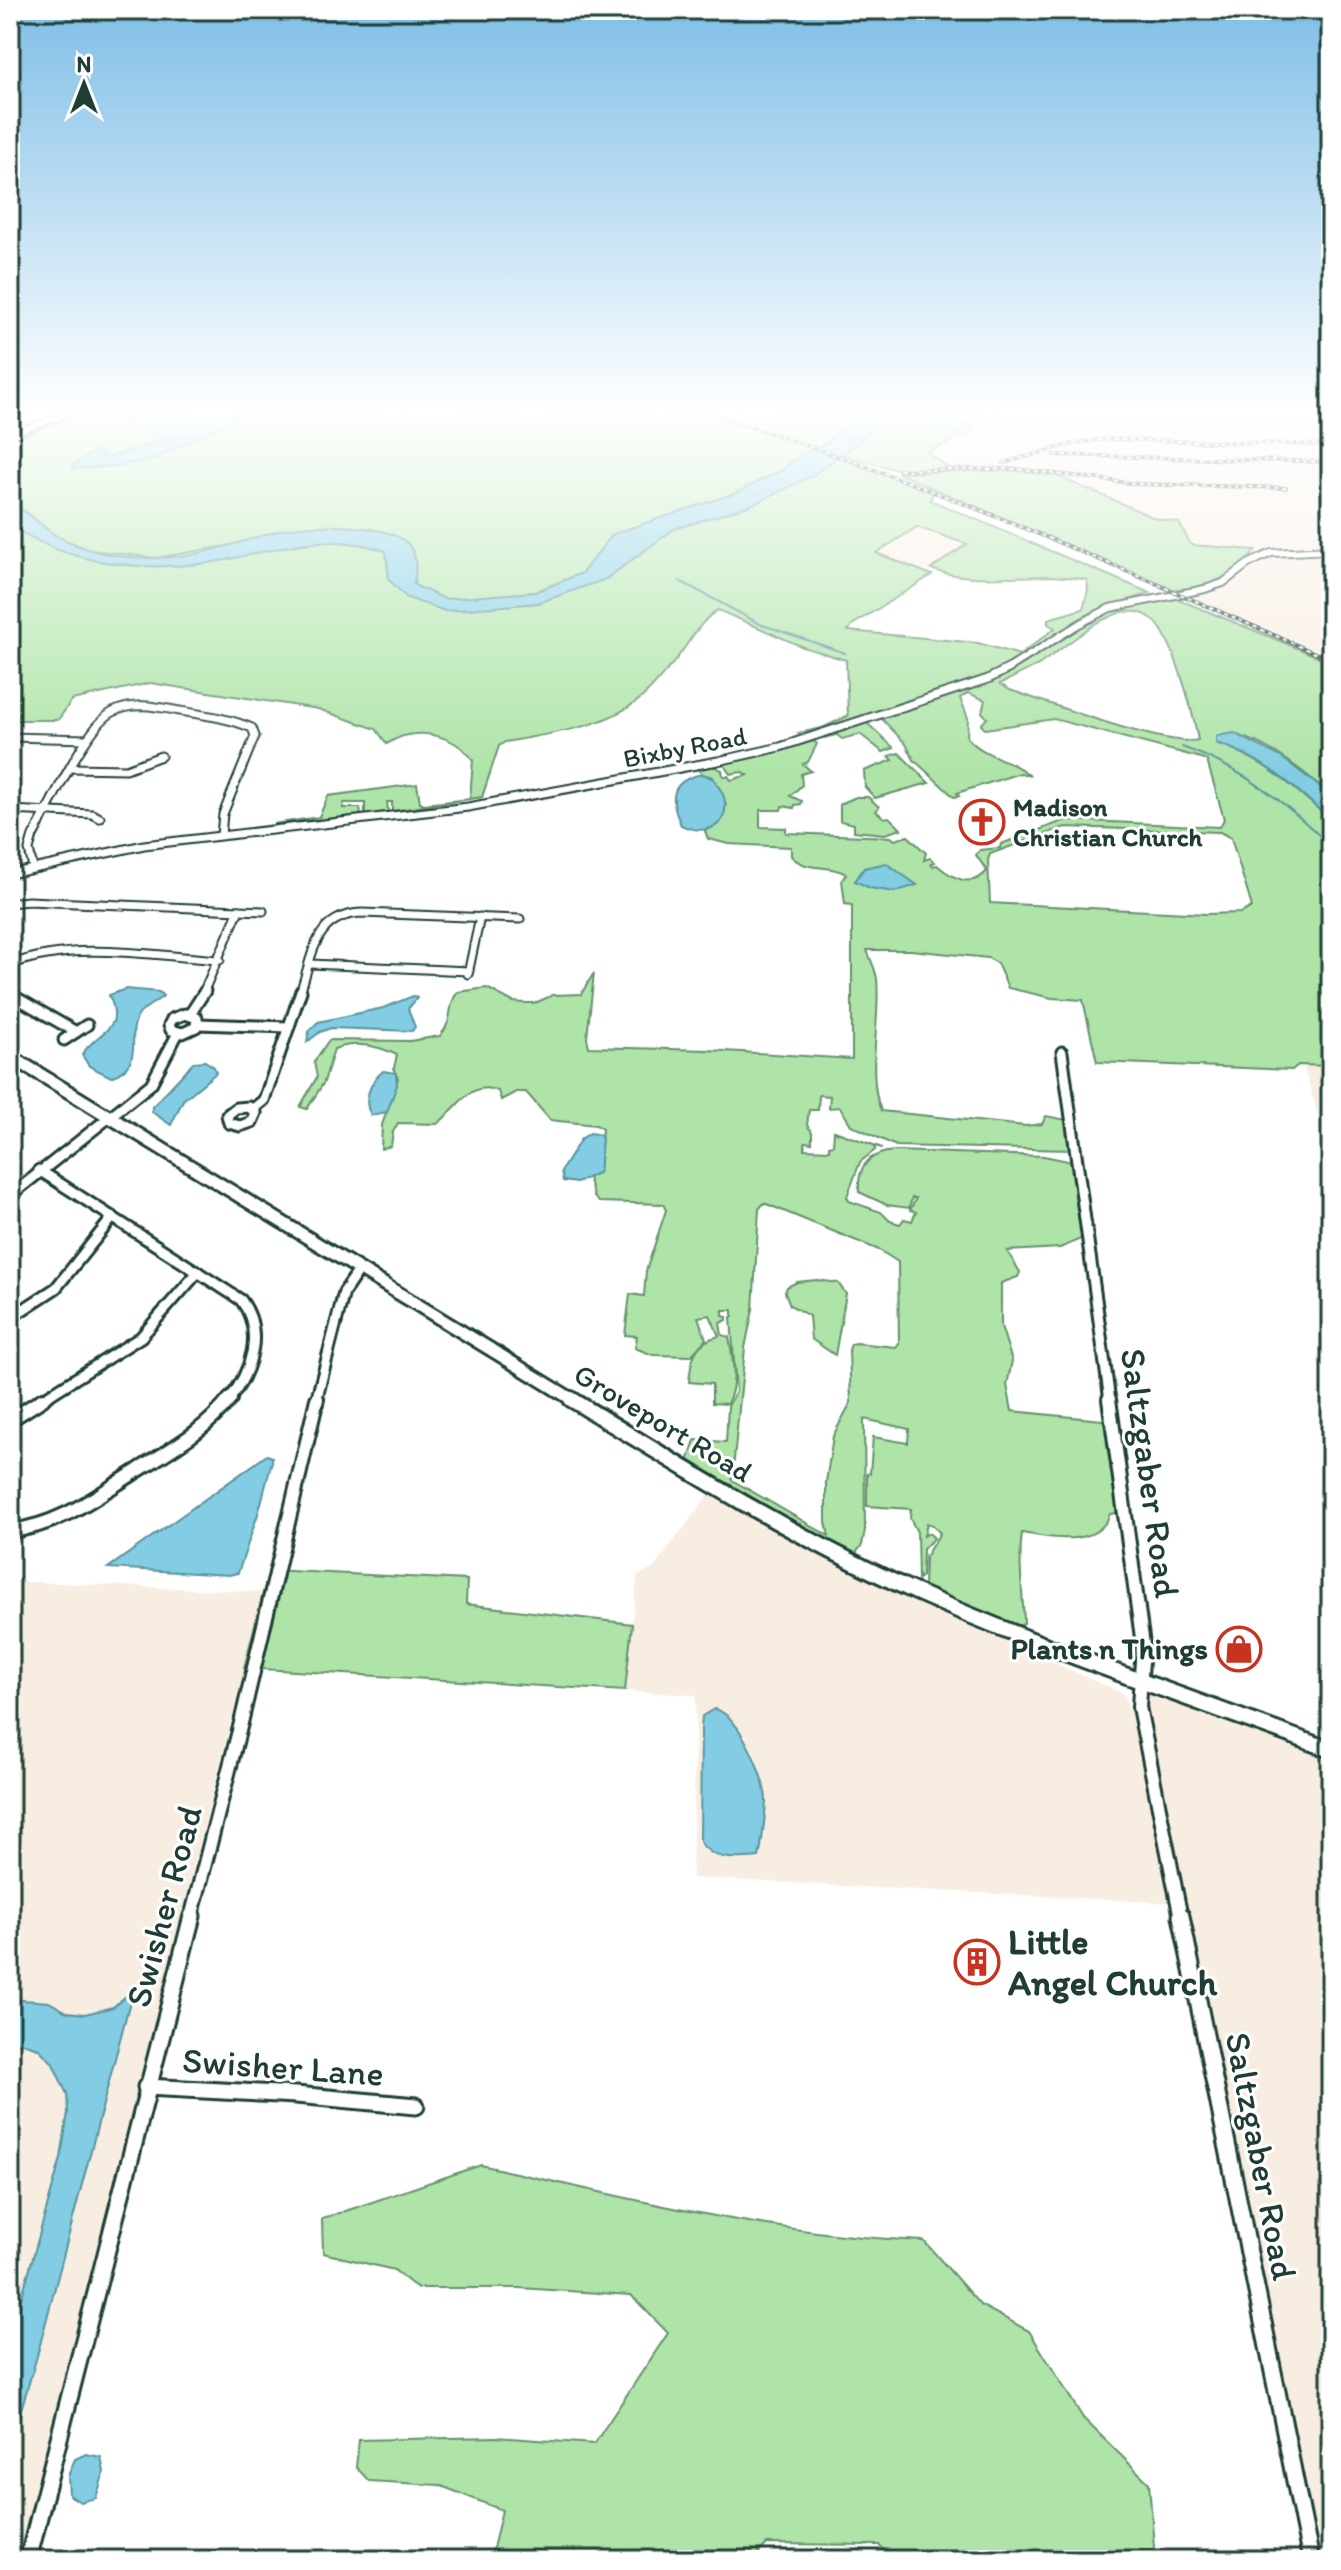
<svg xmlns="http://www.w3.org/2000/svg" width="1341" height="2570" font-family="Itim,sans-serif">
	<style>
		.built { fill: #f8ede1 }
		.green { fill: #aee4a7; stroke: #66906e; stroke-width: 2; fill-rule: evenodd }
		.water { fill: #82cde3; stroke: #5a939d; stroke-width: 2 }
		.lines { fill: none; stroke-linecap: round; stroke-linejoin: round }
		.stream { stroke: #5a939d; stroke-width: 2 }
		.minor-far4-casing { stroke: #1f3d34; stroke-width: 10 }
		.minor-far3-casing { stroke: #1f3d34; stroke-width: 11 }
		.minor-far2-casing { stroke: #1f3d34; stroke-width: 15 }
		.minor-far1-casing { stroke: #1f3d34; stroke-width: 18 }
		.minor-casing { stroke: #1f3d34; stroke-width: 21 }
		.major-far1-casing { stroke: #1f3d34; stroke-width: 17 }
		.major-casing { stroke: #1f3d34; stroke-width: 20 }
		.highway-casing { stroke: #1f3d34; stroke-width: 6 }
		.minor-far4 { stroke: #fff; stroke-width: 6 }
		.minor-far3 { stroke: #fff; stroke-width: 7 }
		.minor-far2 { stroke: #fff; stroke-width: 9 }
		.minor-far1 { stroke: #fff; stroke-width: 12 }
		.minor { stroke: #fff; stroke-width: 15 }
		.major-far1 { stroke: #fff; stroke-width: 11 }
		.major { stroke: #fff; stroke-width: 14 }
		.highway { fill: #fff; fill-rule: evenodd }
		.rail-casing { stroke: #1f3d34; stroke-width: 4 }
		.rail { stroke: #fff; stroke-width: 2; stroke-dasharray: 4; stroke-linecap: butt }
		.labels { text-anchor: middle; stroke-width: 6; stroke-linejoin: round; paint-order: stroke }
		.far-street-label { font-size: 26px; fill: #1f3d34; stroke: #fff }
		.far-poi-label { font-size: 26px; font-weight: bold; fill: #1f3d34; stroke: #fff; text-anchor: start }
		.street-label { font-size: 30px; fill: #1f3d34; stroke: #fff }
		.poi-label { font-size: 30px; font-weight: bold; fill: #1f3d34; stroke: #fff; text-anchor: end }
		.near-street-label { font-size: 36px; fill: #1f3d34; stroke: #fff }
		.near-poi-label { font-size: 36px; font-weight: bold; fill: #1f3d34; stroke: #fff; text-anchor: start }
	</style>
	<rect width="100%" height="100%" fill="#fff"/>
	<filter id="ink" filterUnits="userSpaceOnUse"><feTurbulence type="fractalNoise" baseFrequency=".0125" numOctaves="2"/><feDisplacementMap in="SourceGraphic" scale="16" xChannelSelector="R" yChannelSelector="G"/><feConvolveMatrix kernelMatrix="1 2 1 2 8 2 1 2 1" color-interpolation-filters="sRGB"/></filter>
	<g filter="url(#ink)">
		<g class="built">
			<path d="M997,414H1331V546L1301,545L1256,550L1191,545L1179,523L1012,470L957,473L926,452L972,432L973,423Z"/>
			<path d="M917,527L968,544L927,571L875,553Z"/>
			<path d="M1331,552V657L1187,595L1224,586L1271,555Z"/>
			<path d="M1303,1065L1331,1066V1157Z"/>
			<path d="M711,1491L923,1604L1124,1694L1136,1725L1173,1903L692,1878L696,1695L625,1691L637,1576L653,1569Z"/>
			<path d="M10,1581L264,1592L17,2560H10Z"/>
			<path d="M1139,1679L1331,1750V2560H1311Z"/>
		</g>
		<g class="green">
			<path d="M79,414H997L974,423L972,432L927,452L950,469C913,476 876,466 841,454L850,448L827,443L800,456L782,470L736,493L613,534L582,573L535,592L445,600L414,585L408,544L285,529L244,543L156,558L90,550L56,536L24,510L10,504V441Z"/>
			<path d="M838,456L934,492L930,500L1150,593L1096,611L1030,656L1000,672L803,738L798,733L822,728L848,716L846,660L803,647L718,610C701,619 687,646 674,662C663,674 653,689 640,699C603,729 550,733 505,742L499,746L482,797L392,811V802H387L388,812L365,815V803H344L343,808H360L361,815L351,817L361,816L315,822L340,818L273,824L319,817L328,796L417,784L420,802L424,804L470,799L473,760C454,734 414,725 387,744L376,729L318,709L150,683L72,700L58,720H10V524C63,563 134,571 199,564C270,556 312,527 386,551L389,580L445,610L538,603L644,549L674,529L751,505ZM917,527L967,544L931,569C979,587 1036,569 1087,580L1088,590L1083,609L1048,619V624L1055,628L1020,655L978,643L848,631L852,625L932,575L876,553Z"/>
			<path d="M1012,470L1057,476L1155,518L1179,523L1191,545L1256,550C1236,576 1204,590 1172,589L897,473Z"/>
			<path d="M1170,596L1331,662V795C1305,773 1251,726 1216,736V743C1260,756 1298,790 1331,821V1066L1298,1065L1292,1070L1097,1062L1083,1000L1052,998L1008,988L997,963L988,958L911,950H867C870,959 875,967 877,979C881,1018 866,1074 881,1111L1025,1126L1042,1124L1046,1116L1067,1120L1072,1150L896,1146L851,1125L840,1107L829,1108L830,1096L819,1095L818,1110H809L807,1125L812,1132V1143L805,1142V1149L829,1150V1146L833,1145L834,1131L882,1148L875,1146V1150L860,1162L847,1197L849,1201L881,1212L890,1221L900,1224L904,1219L912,1221L916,1212L910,1210L916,1198H912L909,1208L887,1205L859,1192C857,1166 869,1153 894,1151L1044,1156L1073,1162L1083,1238L1060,1248L1007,1251L1020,1272L1018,1277L1001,1283V1326L1012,1361L1007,1385L1012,1411L1102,1420L1106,1423L1117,1513L1110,1514C1098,1548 1051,1538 1022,1533C1018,1562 1023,1594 1024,1623L1020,1626L927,1589L924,1585L925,1557L940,1533L933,1525L927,1523L924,1536L929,1533L934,1538L923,1549L922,1576L918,1579L917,1532L910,1518L911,1509L867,1506V1474L870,1473L873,1437L908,1443L909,1429L864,1419L865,1530L862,1545L855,1554L787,1521L688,1462L695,1440L726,1442L728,1406L736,1392L731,1317L733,1316V1310H723V1316L727,1317V1320L720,1323L722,1335L729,1337C733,1358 738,1384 727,1404L712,1403V1384L689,1382C691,1359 694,1342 719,1336L710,1315L698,1317L706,1339L691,1356L653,1355L635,1348L637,1336L625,1335L630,1294L644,1296L646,1271L666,1210L663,1204L599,1202L594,1197L588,1177L599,1172L602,1129L596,1125L550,1120L526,1092H516L501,1100L498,1091C469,1079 457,1110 437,1124L398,1123L393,1132L391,1146L381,1149L382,1125L398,1078L394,1068L397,1055C376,1045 356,1041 334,1049L324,1082L307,1109L300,1107L317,1077L314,1062L329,1040L410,1041L440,1036C455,1019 446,1006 458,992L487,988L513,1002L524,1003H535L553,995L581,994L594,973L587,1038L589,1047L708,1050L852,1059V905L845,904L842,880L846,874C826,863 808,873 791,856V847L729,844L708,839L705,831L720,822L726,805L713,777L702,774L697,767L710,765L722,770L723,776H728L731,780L748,775L742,772L730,774L723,762L814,741L817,744L808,762L803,764L811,771L801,774L802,785L790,796L802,801L801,804L795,805L794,808L782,806L781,810H760V827L786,828V833L891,837L895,840L908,836L926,853L924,860L930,858L935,862L931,864L933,866L937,865C952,878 972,889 987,871L976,855L980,850L1000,848L1001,844L1066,820L1220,827L1224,819L1207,761L1201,758L1054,719L985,729L981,725L987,718L982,712L985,700L968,693L960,698L968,718L967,737C984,758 1011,758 1030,776L1020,773L957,793L959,796L954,797L914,760L906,744L881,718L1008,673L1107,611ZM1121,612C1132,611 1142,611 1151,618C1173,633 1193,713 1198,740C1168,748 1046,702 1010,690L1000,684L1040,664L1096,623ZM1065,827L1220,832L1231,838L1252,907L1241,913L1206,914L990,903L988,860L990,854ZM764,1203L879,1250L898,1262L899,1343L896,1347L856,1343L851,1344L849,1350L851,1402L833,1436L826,1482V1522L829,1536L732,1480L745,1348L753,1309L759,1209Z"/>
			<path d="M866,722L894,748L883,752L860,734L842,739L837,735L823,738Z"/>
			<path d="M899,753L929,783L875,798L865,787L864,771L893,760L889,756Z"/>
			<path d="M856,797H868L879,807L876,811L884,818L889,817L901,829L885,834L854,831V824L840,821V804Z"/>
			<path d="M817,1280L838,1283L846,1294L835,1355L811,1339L809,1316L790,1305L785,1292L787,1287L797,1282Z"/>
			<path d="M269,1570L467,1580L466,1604L632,1624L625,1691L244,1668Z"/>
			<path d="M481,2165C624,2198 777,2236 924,2241L980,2305L1029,2331L1083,2418L1149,2483L1155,2560H893L879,2545L767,2544L752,2560H487L491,2557L502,2510L439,2485L369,2481L356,2467L359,2440L495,2437L594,2444L668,2333L631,2295L519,2288H417L394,2270L323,2253L322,2219Z"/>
		</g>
		<g class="water">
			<path d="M131,414H244L154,459L117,466L73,469V465L96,451L104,453L100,457H111L168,438C154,430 134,431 120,420Z"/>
			<path d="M854,414H886L858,443L812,476L751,505L674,529L606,579L538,603L445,611L407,598L389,580L386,551C313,527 269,556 199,564C134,571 63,563 10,524V504C28,511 39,525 55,535C82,552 125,559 156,558C201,558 240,541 282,530C308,523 389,523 408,544C418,555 416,572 414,585L445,599L535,592L582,573L613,534L736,493L782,470L800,456L827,443Z"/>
			<path d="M911,416L945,417L970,427L957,435L922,425Z"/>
			<path d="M1234,733L1281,757L1331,795V821C1300,790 1259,755 1216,743V736Z"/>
			<path d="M703,774L714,779C718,787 725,794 725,802C728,830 701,835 681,825C668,797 671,780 703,774Z"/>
			<path d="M886,863L917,885L894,892L870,888L855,881L864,868Z"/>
			<path d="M126,989L159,992L163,996C155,1003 144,1007 138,1016C125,1035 147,1064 111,1077L89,1066L82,1055C97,1029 126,1033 109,995Z"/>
			<path d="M413,996L417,998L408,1009L415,1027L412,1031L331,1028L320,1032L307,1042L309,1031L318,1022L383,1008Z"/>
			<path d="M205,1061L214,1067L216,1073L183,1100L171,1125L152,1112V1107L194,1062Z"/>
			<path d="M383,1071L396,1073L397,1085L387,1112L371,1115C362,1101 370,1082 383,1071Z"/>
			<path d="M590,1133L600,1135L602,1139L599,1172L577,1183L563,1181L561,1171L581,1139Z"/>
			<path d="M267,1455L272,1457V1461L259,1511L238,1573L229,1575L108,1568Z"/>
			<path d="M714,1709C739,1713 765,1777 766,1800C766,1809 761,1851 759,1857C737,1859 713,1862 700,1842L701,1729L702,1716Z"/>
			<path d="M133,1990L37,2356L10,2447V2338L61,2158L68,2112L67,2094L52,2062L38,2048L10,2039V1999L49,2002L67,2012L85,2014L113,2007Z"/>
			<path d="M86,2454L101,2457L104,2472L96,2498L80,2502L69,2495L68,2476L75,2459Z"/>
		</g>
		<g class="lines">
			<g class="stream">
				<path d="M680,581L760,624L845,653"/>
				<path d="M1182,747C1242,768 1286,802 1331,847"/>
			</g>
			<g class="minor-far4-casing">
				<path id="minor-far4" d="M1006,670L1079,624L1110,608L1205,589L1223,583L1248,564L1271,553L1331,550"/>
			</g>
			<g class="minor-far3-casing">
				<g id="minor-far3">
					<path d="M10,737L87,739"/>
					<path d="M71,768L126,769L161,756"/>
					<path d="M10,810L92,814L100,818"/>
					<path d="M33,868L29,850L33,836C49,808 87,725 113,712C134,701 158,707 180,711C205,715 229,718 252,728L255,736L223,814L221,835"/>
					<path d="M10,874L144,845L468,807L718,761L780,747L988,679L1010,668"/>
					<path d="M10,903L28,901L263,911"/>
					<path d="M310,964L469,971"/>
					<path d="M10,965C74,940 153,956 220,960"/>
					<path d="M468,974L480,917"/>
					<path d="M203,993L239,910"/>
					<path d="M300,993C313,955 314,915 362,913L520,919"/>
				</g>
			</g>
			<g class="minor-far2-casing">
				<g id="minor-far2">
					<path d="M10,994L76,1032L87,1025"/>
					<path d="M185,1014L197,1018L196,1027L183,1033L171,1030L169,1025L172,1019Z"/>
					<path d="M190,1014L205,991"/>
					<path d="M198,1024L289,1027"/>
					<path d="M64,1040L76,1032"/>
					<path d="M1062,1052L1110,1401"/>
					<path d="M249,1107L256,1113L252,1122L240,1126L229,1123L227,1115L236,1108Z"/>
					<path d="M253,1109L264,1100L301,991"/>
					<path d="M39,1170L241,1300C265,1332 251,1373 228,1401"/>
					<path d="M10,1196L151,1084L178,1033"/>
					<path d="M10,1318L56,1288L113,1217"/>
					<path d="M40,1401L141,1337L198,1272"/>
					<path d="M316,1401L344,1292L359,1270"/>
				</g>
			</g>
			<g class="minor-far1-casing">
				<g id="minor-far1">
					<path d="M1109,1399L1143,1645L1139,1707L1181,1918"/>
					<path d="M10,1420L43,1399"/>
					<path d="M10,1531C61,1525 95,1497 137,1471C171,1449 205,1431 230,1399"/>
					<path d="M191,1918L241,1723L317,1399"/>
				</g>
			</g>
			<g class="minor-casing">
				<g id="minor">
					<path d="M1181,1916L1311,2560"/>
					<path d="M146,2087L296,2095L416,2106"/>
					<path d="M28,2560L192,1916"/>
				</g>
			</g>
			<g class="major-far1-casing">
				<path id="major-far1" d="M10,1056L575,1401"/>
			</g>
			<g class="major-casing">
				<path id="major" d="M571,1399C683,1468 796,1538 916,1592C1051,1652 1193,1699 1331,1750"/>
			</g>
			<g class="highway-casing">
				<path id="highway" d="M62,414H72L10,437V432Z"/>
			</g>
			<use href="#minor-far4" class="minor-far4"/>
			<use href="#minor-far3" class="minor-far3"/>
			<use href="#minor-far2" class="minor-far2"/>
			<use href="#minor-far1" class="minor-far1"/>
			<use href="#minor" class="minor"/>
			<use href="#major-far1" class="major-far1"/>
			<use href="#major" class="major"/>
			<use href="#highway" class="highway"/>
			<g class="rail-casing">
				<g id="rail">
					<path d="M710,414C924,479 1126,571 1331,660"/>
					<path d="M1055,455L1331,462"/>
					<path d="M1004,463L1072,444L1106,439L1331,445"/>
					<path d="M899,470L1017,469L1138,484L1286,488"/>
				</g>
			</g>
			<use href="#rail" class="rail"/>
		</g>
	</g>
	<linearGradient id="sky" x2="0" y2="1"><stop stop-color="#7fbee6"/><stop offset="0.53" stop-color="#fff"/><stop offset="1" stop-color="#fff" stop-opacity="0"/></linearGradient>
	<rect width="1341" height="774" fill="url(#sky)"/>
	<defs>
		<g id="church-ring" transform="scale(2.3)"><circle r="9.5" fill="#fff" stroke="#c8321e" stroke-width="1.5"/><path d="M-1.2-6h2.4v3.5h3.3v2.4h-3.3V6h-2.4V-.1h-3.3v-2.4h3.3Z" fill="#c8321e"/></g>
		<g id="shop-ring" transform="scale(2.3)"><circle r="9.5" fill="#fff" stroke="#c8321e" stroke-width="1.5"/><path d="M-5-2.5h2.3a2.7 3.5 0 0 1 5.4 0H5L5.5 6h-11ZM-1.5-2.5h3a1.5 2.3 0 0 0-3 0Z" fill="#c8321e"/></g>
		<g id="building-ring" transform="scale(2.3)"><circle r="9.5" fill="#fff" stroke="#c8321e" stroke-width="1.5"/><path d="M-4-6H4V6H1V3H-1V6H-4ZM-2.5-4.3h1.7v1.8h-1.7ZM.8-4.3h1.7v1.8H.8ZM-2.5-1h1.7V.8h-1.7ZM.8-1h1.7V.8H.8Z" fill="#c8321e"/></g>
	</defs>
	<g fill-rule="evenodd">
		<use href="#church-ring" x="982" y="822"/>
		<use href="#shop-ring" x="1239" y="1649"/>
		<use href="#building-ring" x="977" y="1962"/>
	</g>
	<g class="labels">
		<g class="far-street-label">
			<text transform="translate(685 747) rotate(-11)" y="9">Bixby Road</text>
		</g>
		<g class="far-poi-label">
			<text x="1013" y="816">Madison<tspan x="1013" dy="30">Christian Church</tspan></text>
		</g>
		<g class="street-label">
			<text transform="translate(663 1423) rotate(31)" y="10">Groveport Road</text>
		</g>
		<g class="poi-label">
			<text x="1208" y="1659">Plants n Things</text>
		</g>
		<g class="near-street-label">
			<text transform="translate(1151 1473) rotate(82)" y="13">Saltzgaber Road</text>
			<text transform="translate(163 1906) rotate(-75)" y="13">Swisher Road</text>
			<text transform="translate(283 2066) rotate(4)" y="13">Swisher Lane</text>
			<text transform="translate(1262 2156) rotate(79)" y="13">Saltzgaber Road</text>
		</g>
		<g class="near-poi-label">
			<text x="1008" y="1954">Little<tspan x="1008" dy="41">Angel Church</tspan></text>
		</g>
	</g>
	<rect width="1341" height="2570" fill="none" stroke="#fff" stroke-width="40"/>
	<rect x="20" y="20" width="1301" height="2530" fill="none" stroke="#1f3d34" stroke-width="3" filter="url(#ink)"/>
	<g transform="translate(84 84)" stroke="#ffffff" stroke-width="6" paint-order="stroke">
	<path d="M0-6L14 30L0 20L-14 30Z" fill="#1f3d34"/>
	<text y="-12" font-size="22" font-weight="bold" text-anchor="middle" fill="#1f3d34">N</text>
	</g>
</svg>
